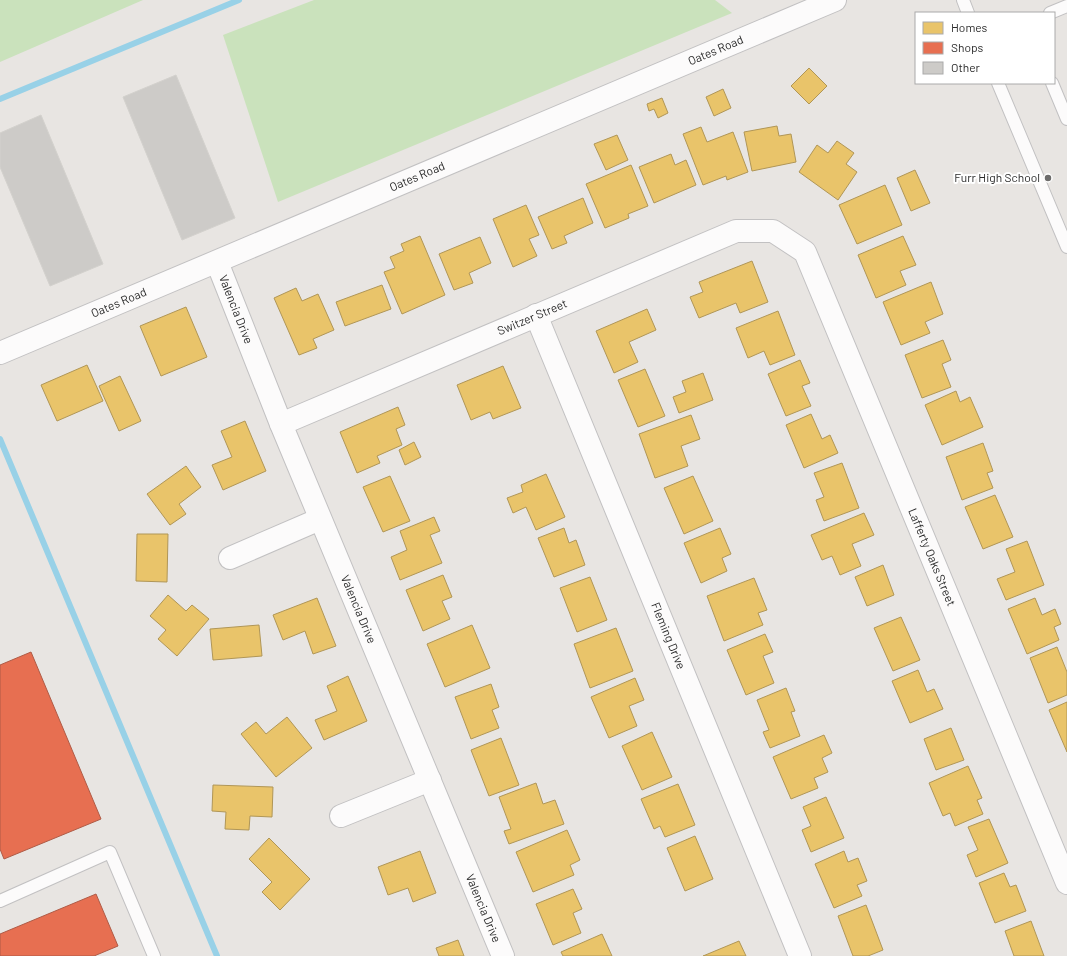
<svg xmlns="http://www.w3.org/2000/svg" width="1067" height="956" font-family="Barlow,sans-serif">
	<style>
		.green { fill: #cae2bc }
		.homes { fill: #e9c46a; stroke: #b09657 }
		.shops { fill: #e76f51; stroke: #af5b46 }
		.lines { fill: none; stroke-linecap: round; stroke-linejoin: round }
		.stream { stroke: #98d1e7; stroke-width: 6 }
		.building { fill: #cdcbc8; stroke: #d3d1cd }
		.service-casing { stroke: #c2c1c2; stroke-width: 14 }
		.minor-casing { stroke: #c2c1c2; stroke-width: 24 }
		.tertiary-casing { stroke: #c2c1c2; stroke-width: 24 }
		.service { stroke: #fcfbfb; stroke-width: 12 }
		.minor { stroke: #fcfbfb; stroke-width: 22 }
		.tertiary { stroke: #fcfbfb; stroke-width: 22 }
		.poi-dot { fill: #6d6c6b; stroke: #fff; stroke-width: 1.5 }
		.labels { text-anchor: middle; stroke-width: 4; stroke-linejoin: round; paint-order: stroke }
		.street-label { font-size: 12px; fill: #2b2b2b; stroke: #fff }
		.poi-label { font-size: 12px; fill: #2b2b2b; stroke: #fff; text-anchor: end }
	</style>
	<rect width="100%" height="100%" fill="#e8e5e2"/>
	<g class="green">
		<path d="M0,0H143L0,62Z"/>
		<path d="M314,0H715L732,13L278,202L223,35Z"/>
	</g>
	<g class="homes">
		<path d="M809,68L827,86L809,104L791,86Z"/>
		<path d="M723,89L731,108L714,116L706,97Z"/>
		<path d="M662,98L668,113L658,118L654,109L649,111L647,104Z"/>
		<path d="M777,126L779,136L791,134L796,162L752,171L744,132Z"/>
		<path d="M701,127L707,142L733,132L748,172L727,180L726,176L703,185L683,134Z"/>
		<path d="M617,135L628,160L606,170L594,144Z"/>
		<path d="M837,141L854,153L846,164L857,172L838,200L799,172L817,145L828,153Z"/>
		<path d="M671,154L675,165L686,160L696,185L654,203L639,167Z"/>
		<path d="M631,165L648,206L628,214L629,218L605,228L586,184Z"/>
		<path d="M915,170L930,203L911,211L897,178Z"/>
		<path d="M885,185L902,225L857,244L839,205Z"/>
		<path d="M583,198L593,223L564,236L567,243L552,249L538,217Z"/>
		<path d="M526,205L539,235L529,239L537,256L513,267L493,219Z"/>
		<path d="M420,236L445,295L402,314L384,272L395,268L390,257L404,251L401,244Z"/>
		<path d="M903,236L916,265L900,271L906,285L876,298L858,255Z"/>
		<path d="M480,237L491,263L469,273L473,283L454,290L439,254Z"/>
		<path d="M752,261L768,302L740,313L736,303L699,318L690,297L703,292L699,282Z"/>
		<path d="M931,282L943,314L925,322L930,333L901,345L883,302Z"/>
		<path d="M382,285L391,309L345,326L336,302Z"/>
		<path d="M296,288L302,301L318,294L334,330L313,339L317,348L299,355L274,298Z"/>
		<path d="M186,307L207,357L161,376L140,326Z"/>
		<path d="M647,309L656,330L629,342L638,362L614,373L596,331Z"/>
		<path d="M778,311L795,355L770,365L764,351L748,358L736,328Z"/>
		<path d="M943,340L951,360L942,364L951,387L922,398L905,355Z"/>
		<path d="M800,360L810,383L802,386L811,406L786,416L768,374Z"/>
		<path d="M87,365L103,401L57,421L41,385Z"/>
		<path d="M503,366L521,408L493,419L490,412L471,420L457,385Z"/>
		<path d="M645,369L665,416L638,427L618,380Z"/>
		<path d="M703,373L713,400L679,413L673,397L686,392L682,381Z"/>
		<path d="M120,376L141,421L119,431L99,386Z"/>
		<path d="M956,391L960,402L970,397L983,427L942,445L925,405Z"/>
		<path d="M398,407L405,425L396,429L402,445L377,456L380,463L357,473L340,432Z"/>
		<path d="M811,414L822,439L830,435L838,453L804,468L786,425Z"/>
		<path d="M691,415L700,439L681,446L688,466L655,478L639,434Z"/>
		<path d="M245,421L266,471L223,490L212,465L232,457L221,431Z"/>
		<path d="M414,442L421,457L405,465L399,450Z"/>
		<path d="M983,443L993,471L987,473L993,488L962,500L946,457Z"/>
		<path d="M842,463L859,508L824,521L816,500L824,497L814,473Z"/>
		<path d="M186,466L201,487L179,504L186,514L170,525L147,494Z"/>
		<path d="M546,474L565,517L536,530L526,507L513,513L507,498L523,492L521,485Z"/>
		<path d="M390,476L410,521L383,532L363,487Z"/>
		<path d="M693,476L713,521L684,534L664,488Z"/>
		<path d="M995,495L1013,537L983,549L965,507Z"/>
		<path d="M864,513L874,535L852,544L861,566L840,575L832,556L822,560L811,535Z"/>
		<path d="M434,517L440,531L430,535L442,563L400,580L391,557L407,550L400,531Z"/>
		<path d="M564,528L569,543L576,540L585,565L554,577L538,538Z"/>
		<path d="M720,528L731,554L722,558L727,571L701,583L684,543Z"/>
		<path d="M137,534H168L167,582L136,581Z"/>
		<path d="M1027,541L1044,585L1006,600L997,579L1015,572L1006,549Z"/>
		<path d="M883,565L894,595L867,606L855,577Z"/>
		<path d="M443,575L452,597L442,601L450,619L423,631L406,590Z"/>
		<path d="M590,577L607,620L577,632L560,588Z"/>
		<path d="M754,578L767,610L758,613L763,625L724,641L707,596Z"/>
		<path d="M168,595L186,611L192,605L209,619L177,656L158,639L166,630L150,616Z"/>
		<path d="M317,598L336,646L313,654L305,631L283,640L273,615Z"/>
		<path d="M1035,598L1042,615L1055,609L1061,624L1054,627L1059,640L1027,654L1008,609Z"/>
		<path d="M901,617L920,660L893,671L874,628Z"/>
		<path d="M259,625L262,656L213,660L210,629Z"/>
		<path d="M472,625L490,668L445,687L427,644Z"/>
		<path d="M616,628L633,671L590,688L574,644Z"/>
		<path d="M765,634L773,652L763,656L774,683L746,695L727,650Z"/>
		<path d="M1057,647L1067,672V695L1048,703L1030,658Z"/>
		<path d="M918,670L927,692L934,689L943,709L910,723L892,681Z"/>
		<path d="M348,676L367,721L324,740L315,720L337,711L327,686Z"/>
		<path d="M635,678L644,700L629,706L637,726L609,738L591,697Z"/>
		<path d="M491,684L499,707L492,710L499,728L471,739L455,697Z"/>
		<path d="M786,688L795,711L791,712L800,736L770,748L763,732L769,730L757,700Z"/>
		<path d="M1067,702V752L1049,710Z"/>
		<path d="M287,717L312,748L276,777L241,734L256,722L266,734Z"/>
		<path d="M951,728L964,760L936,770L924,739Z"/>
		<path d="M652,732L672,777L642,790L622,746Z"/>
		<path d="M824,735L832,753L822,758L828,772L814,778L818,788L791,799L773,757Z"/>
		<path d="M501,738L519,785L489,796L471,750Z"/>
		<path d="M968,766L982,798L977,800L983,814L955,826L950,813L943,816L929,783Z"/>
		<path d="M536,783L543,804L555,800L564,824L509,844L504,831L511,829L499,797Z"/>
		<path d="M678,784L695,825L665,837L660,826L654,829L641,799Z"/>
		<path d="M213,785L273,787L272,817L250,816L249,830L225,829L226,812L212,811Z"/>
		<path d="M826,797L844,838L811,852L802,830L811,826L803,807Z"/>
		<path d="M989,819L1008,863L976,877L967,855L978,850L968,827Z"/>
		<path d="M567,830L580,860L570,865L574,875L533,892L516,852Z"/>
		<path d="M695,836L713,879L685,891L667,848Z"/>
		<path d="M269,838L310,879L280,910L262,892L272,882L249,859Z"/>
		<path d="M420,851L436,893L413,902L408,888L388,895L378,867Z"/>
		<path d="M844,851L848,862L858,858L867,881L857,885L862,896L834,908L815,864Z"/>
		<path d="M1004,873L1010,887L1016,885L1026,911L995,923L979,883Z"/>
		<path d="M573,889L582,909L573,913L581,933L553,945L536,904Z"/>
		<path d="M866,905L883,950L868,956H853L838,916Z"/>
		<path d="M1031,921L1044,956H1014L1005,931Z"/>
		<path d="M602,934L612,956H563L561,952Z"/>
		<path d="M458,940L464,956H439L436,948Z"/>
		<path d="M739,941L746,956H703Z"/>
	</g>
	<g class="shops">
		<path d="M31,652L101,819L4,859L0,849V665Z"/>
		<path d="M96,894L118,946L94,956H0V934Z"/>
	</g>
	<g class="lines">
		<g class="stream">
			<path d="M0,99L239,0"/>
			<path d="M0,439L217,956"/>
		</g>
	</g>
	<g class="building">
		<path d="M176,75L235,218L182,240L123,97Z"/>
		<path d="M41,115L103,264L50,286L0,167V133Z"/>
	</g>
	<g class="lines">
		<g class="service-casing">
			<g id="service">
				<path d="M963,0L968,13"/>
				<path d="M1050,13L1067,6"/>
				<path d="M998,83L1067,247"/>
				<path d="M1052,83L1067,119"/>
				<path d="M0,901L110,852L154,956"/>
			</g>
		</g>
		<g class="minor-casing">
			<g id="minor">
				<path id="s1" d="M217,262L281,424L503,956"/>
				<path id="s2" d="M536,315L800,956"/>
				<path id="s3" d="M281,424L736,231H773L805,252L1067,883"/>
				<path d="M230,558L320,519"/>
				<path d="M341,816L430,780"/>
			</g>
		</g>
		<g class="tertiary-casing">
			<g id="tertiary">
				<path id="s4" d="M0,353L835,0"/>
			</g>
		</g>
		<use href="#service" class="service"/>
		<use href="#minor" class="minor"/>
		<use href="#tertiary" class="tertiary"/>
	</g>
	<circle class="poi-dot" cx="1048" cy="178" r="4"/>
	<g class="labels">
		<g class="street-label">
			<text dy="4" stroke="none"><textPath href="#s4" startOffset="777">Oates Road</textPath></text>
			<text dy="4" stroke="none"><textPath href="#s4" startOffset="453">Oates Road</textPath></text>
			<text dy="4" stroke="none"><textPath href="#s4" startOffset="129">Oates Road</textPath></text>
			<text dy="4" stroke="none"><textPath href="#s1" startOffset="51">Valencia Drive</textPath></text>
			<text dy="4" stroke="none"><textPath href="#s3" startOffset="273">Switzer Street</textPath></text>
			<text dy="4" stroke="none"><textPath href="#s3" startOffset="900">Lafferty Oaks Street</textPath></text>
			<text dy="4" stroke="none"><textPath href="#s1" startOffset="375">Valencia Drive</textPath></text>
			<text dy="4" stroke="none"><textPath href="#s2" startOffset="347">Fleming Drive</textPath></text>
			<text dy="4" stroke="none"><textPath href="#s1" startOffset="699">Valencia Drive</textPath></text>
		</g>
		<g class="poi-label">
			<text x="1040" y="182">Furr High School</text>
		</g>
	</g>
	<rect x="915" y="12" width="140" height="72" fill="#ffffff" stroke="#aaaaaa"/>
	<rect x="923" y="22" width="20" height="12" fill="#e9c46a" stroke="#aaaaaa"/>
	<text x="951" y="32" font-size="12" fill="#2b2b2b">Homes</text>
	<rect x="923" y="42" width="20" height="12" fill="#e76f51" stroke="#aaaaaa"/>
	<text x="951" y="52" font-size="12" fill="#2b2b2b">Shops</text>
	<rect x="923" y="62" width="20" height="12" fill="#cdcbc8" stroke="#aaaaaa"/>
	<text x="951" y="72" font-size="12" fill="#2b2b2b">Other</text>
</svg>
